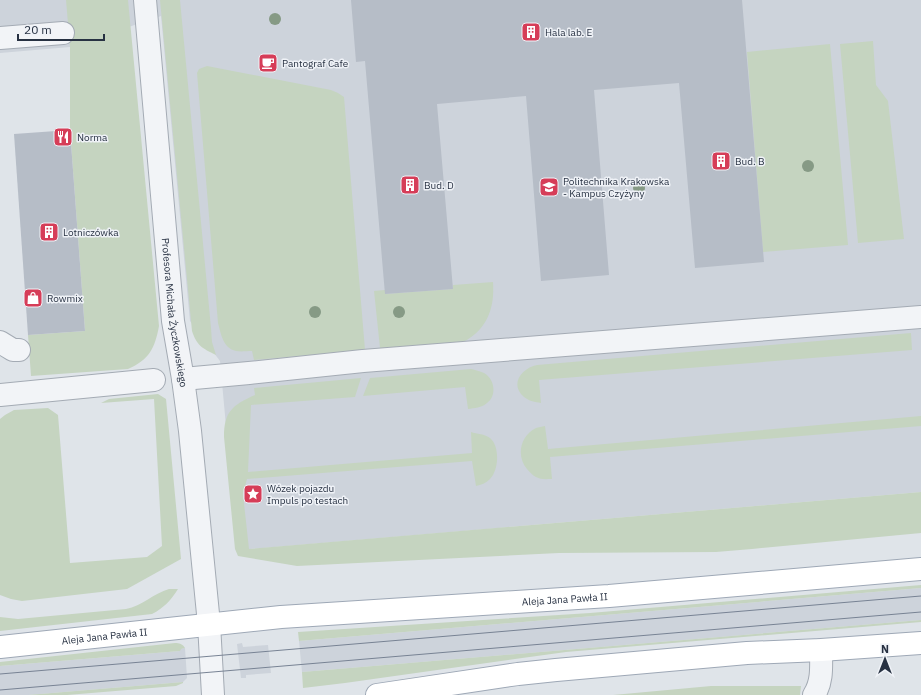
<svg xmlns="http://www.w3.org/2000/svg" width="921" height="695" font-family="'IBM Plex Sans',sans-serif">
	<style>
		.built { fill: #cdd3db }
		.green { fill: #c5d4c0 }
		.building { fill: #b6bdc7 }
		.lines { fill: none; stroke-linecap: round; stroke-linejoin: round }
		.minor-casing { stroke: #a4abb4; stroke-width: 24 }
		.major-casing { stroke: #9ea8b6; stroke-width: 24 }
		.minor { stroke: #f2f4f7; stroke-width: 22 }
		.major { stroke: #fff; stroke-width: 22 }
		.tram { stroke: #788394; stroke-width: 1 }
		.tree { fill: #869a85 }
		.labels { text-anchor: middle; stroke-width: 3; stroke-linejoin: round; paint-order: stroke }
		.poi-label { font-size: 10px; fill: #273142; stroke: #eff2f7; text-anchor: start }
		.street-label { font-size: 10px; fill: #273142; stroke: #eff2f7 }
	</style>
	<rect width="100%" height="100%" fill="#dfe4e9"/>
	<g class="built">
		<path d="M0,0H921V492L250,549L238,556L220,361L190,321L161,16L70,47L0,53Z"/>
		<path d="M921,588V620L302,672L299,641Z"/>
		<path d="M242,643L243,647L268,645L271,673L246,675V678H241L237,644Z"/>
		<path d="M185,648L187,678L183,682L28,695H0V666L180,651V649Z"/>
	</g>
	<g class="green">
		<path d="M66,0H128L159,326C155,348 149,360 128,369L31,376L28,335L85,331L70,130V47Z"/>
		<path d="M160,0H180L211,328L212,342L216,355C202,348 197,346 192,331Z"/>
		<path d="M873,41L876,85L888,101L904,239L858,243L840,44Z"/>
		<path d="M830,44L848,245L763,252L747,52Z"/>
		<path d="M207,66L331,90L338,93L344,97L365,350L254,360L252,351C247,351 241,352 236,351C223,348 221,334 218,323L197,73L199,69Z"/>
		<path d="M493,282C495,308 487,330 463,342C457,344 448,343 442,344C421,345 401,347 380,348L374,291L385,290V294L453,289V285Z"/>
		<path d="M911,333L912,350L539,380L541,403C535,402 529,401 524,397C509,384 522,368 537,365Z"/>
		<path d="M471,369C475,370 480,371 484,373C495,379 497,396 487,403C481,408 475,408 468,409L465,387L363,396L370,378Z"/>
		<path d="M361,378L355,397L251,405L248,472L472,453L471,432C477,434 485,434 490,438C500,446 499,470 490,479C486,483 481,485 476,486L472,461L247,479L243,494L249,549L921,492V533L752,549L716,552L559,553L297,566L238,556L235,549L224,437C224,412 232,405 255,395L254,388Z"/>
		<path d="M158,394L166,399L181,559L127,589L22,601L11,599L0,595V419L5,415L14,410L48,408L58,415L70,563L147,557L162,546L154,399L101,403L109,399Z"/>
		<path d="M921,416V426L550,457L552,479C547,479 541,480 536,477C533,476 530,472 527,469C516,456 520,436 536,428C538,427 542,427 545,426L548,449Z"/>
		<path d="M921,585V588L299,641L298,632L590,613Z"/>
		<path d="M169,589H178C171,600 164,608 152,614L0,631V617L18,619L126,609C142,606 154,593 169,589Z"/>
		<path d="M921,620V622L566,652L515,659L345,683L303,688L302,672Z"/>
		<path d="M175,643C179,643 183,644 185,648L181,649L180,651L0,666V662Z"/>
		<path d="M183,682V683L176,686L67,695H28Z"/>
		<path d="M711,686H801L800,695H613Z"/>
	</g>
	<g class="building">
		<path d="M351,0H742L764,262L695,268L679,83L594,90L609,275L541,281L526,96L437,104L453,289L385,294L365,61L356,62Z"/>
		<path d="M70,130L85,331L28,335L14,134Z"/>
	</g>
	<g class="lines">
		<g class="minor-casing">
			<g id="minor">
				<path id="s1" d="M145,0L173,321L183,379L190,431L209,624L213,695"/>
				<path d="M0,38L63,33"/>
				<path d="M0,342L13,350H19"/>
				<path d="M183,379L249,373L363,361L921,317"/>
				<path d="M0,395L154,380"/>
				<path d="M814,695C823,681 821,665 821,650"/>
			</g>
		</g>
		<g class="major-casing">
			<g id="major">
				<path id="s2" d="M0,647L281,617L609,596L921,569"/>
				<path d="M377,695L518,674L556,670L747,653L821,650L921,643"/>
			</g>
		</g>
		<use href="#minor" class="minor"/>
		<use href="#major" class="major"/>
		<g class="tram">
			<path d="M0,674L921,596"/>
			<path d="M0,690L921,612"/>
		</g>
	</g>
	<g class="tree">
		<circle cx="275" cy="19" r="6"/>
		<circle cx="808" cy="166" r="6"/>
		<circle cx="639" cy="188" r="6"/>
		<circle cx="315" cy="312" r="6"/>
		<circle cx="399" cy="312" r="6"/>
	</g>
	<defs>
		<g id="building-square" transform="scale(1)"><rect x="-9" y="-9" width="18" height="18" rx="4" fill="#d63d58" stroke="#eff2f7"/><path d="M-4-6H4V6H1V3H-1V6H-4ZM-2.5-4.3h1.7v1.8h-1.7ZM.8-4.3h1.7v1.8H.8ZM-2.5-1h1.7V.8h-1.7ZM.8-1h1.7V.8H.8Z" fill="#fff"/></g>
		<g id="cafe-square" transform="scale(1)"><rect x="-9" y="-9" width="18" height="18" rx="4" fill="#d63d58" stroke="#eff2f7"/><path d="M-5.5-4.5H6V0H3Q3 3.5 0 3.5H-2.5Q-5.5 3.5-5.5 0ZM3-3.2v2h1.7v-2ZM-6 4.5H4V6H-6Z" fill="#fff"/></g>
		<g id="restaurant-square" transform="scale(1)"><rect x="-9" y="-9" width="18" height="18" rx="4" fill="#d63d58" stroke="#eff2f7"/><path d="M-5-6h1v4h1v-4h1v4h1v-4h1v5L-1.5 .5V6h-2V.5L-5-1ZM5-6V6H3V1.5H1.5Q1.5-4 5-6Z" fill="#fff"/></g>
		<g id="university-square" transform="scale(1)"><rect x="-9" y="-9" width="18" height="18" rx="4" fill="#d63d58" stroke="#eff2f7"/><path d="M0-5L7-2L0 1L-7-2ZM-4 1L0 2.5L4 1V4Q0 6-4 4Z" fill="#fff"/></g>
		<g id="shop-square" transform="scale(1)"><rect x="-9" y="-9" width="18" height="18" rx="4" fill="#d63d58" stroke="#eff2f7"/><path d="M-5-2.5h2.3a2.7 3.5 0 0 1 5.4 0H5L5.5 6h-11ZM-1.5-2.5h3a1.5 2.3 0 0 0-3 0Z" fill="#fff"/></g>
		<g id="sight-square" transform="scale(1)"><rect x="-9" y="-9" width="18" height="18" rx="4" fill="#d63d58" stroke="#eff2f7"/><path d="M0-6L1.8-2.2L6-1.7L2.9 1.2L3.7 5.4L0 3.3L-3.7 5.4L-2.9 1.2L-6-1.7L-1.8-2.2Z" fill="#fff"/></g>
	</defs>
	<g fill-rule="evenodd">
		<use href="#building-square" x="531" y="32"/>
		<use href="#cafe-square" x="268" y="63"/>
		<use href="#restaurant-square" x="63" y="137"/>
		<use href="#building-square" x="721" y="161"/>
		<use href="#building-square" x="410" y="185"/>
		<use href="#university-square" x="549" y="187"/>
		<use href="#building-square" x="49" y="232"/>
		<use href="#shop-square" x="33" y="298"/>
		<use href="#sight-square" x="253" y="494"/>
	</g>
	<g class="labels">
		<g class="poi-label">
			<text x="545" y="36">Hala lab. E</text>
			<text x="282" y="67">Pantograf Cafe</text>
			<text x="77" y="141">Norma</text>
			<text x="735" y="165">Bud. B</text>
			<text x="563" y="185">Politechnika Krakowska<tspan x="563" dy="12">- Kampus Czyżyny</tspan></text>
			<text x="424" y="189">Bud. D</text>
			<text x="63" y="236">Lotniczówka</text>
			<text x="47" y="302">Rowmix</text>
			<text x="267" y="492">Wózek pojazdu<tspan x="267" dy="12">Impuls po testach</tspan></text>
		</g>
		<g class="street-label">
			<text dy="4" stroke="none"><textPath href="#s1" startOffset="314">Profesora Michała Życzkowskiego</textPath></text>
			<text dy="4" stroke="none"><textPath href="#s2" startOffset="567">Aleja Jana Pawła II</textPath></text>
			<text dy="4" stroke="none"><textPath href="#s2" startOffset="105">Aleja Jana Pawła II</textPath></text>
		</g>
	</g>
	<g transform="translate(885 659)" stroke="#eff2f7" stroke-width="3" paint-order="stroke">
	<path d="M0-3L7 15L0 10L-7 15Z" fill="#273142"/>
	<text y="-6" font-size="11" font-weight="bold" text-anchor="middle" fill="#273142">N</text>
	</g>
	<path d="M18 34v6h86v-6" fill="none" stroke="#273142" stroke-width="2"/>
	<text x="24" y="34" font-size="12" fill="#273142" stroke="#eff2f7" stroke-width="3" paint-order="stroke">20 m</text>
</svg>
